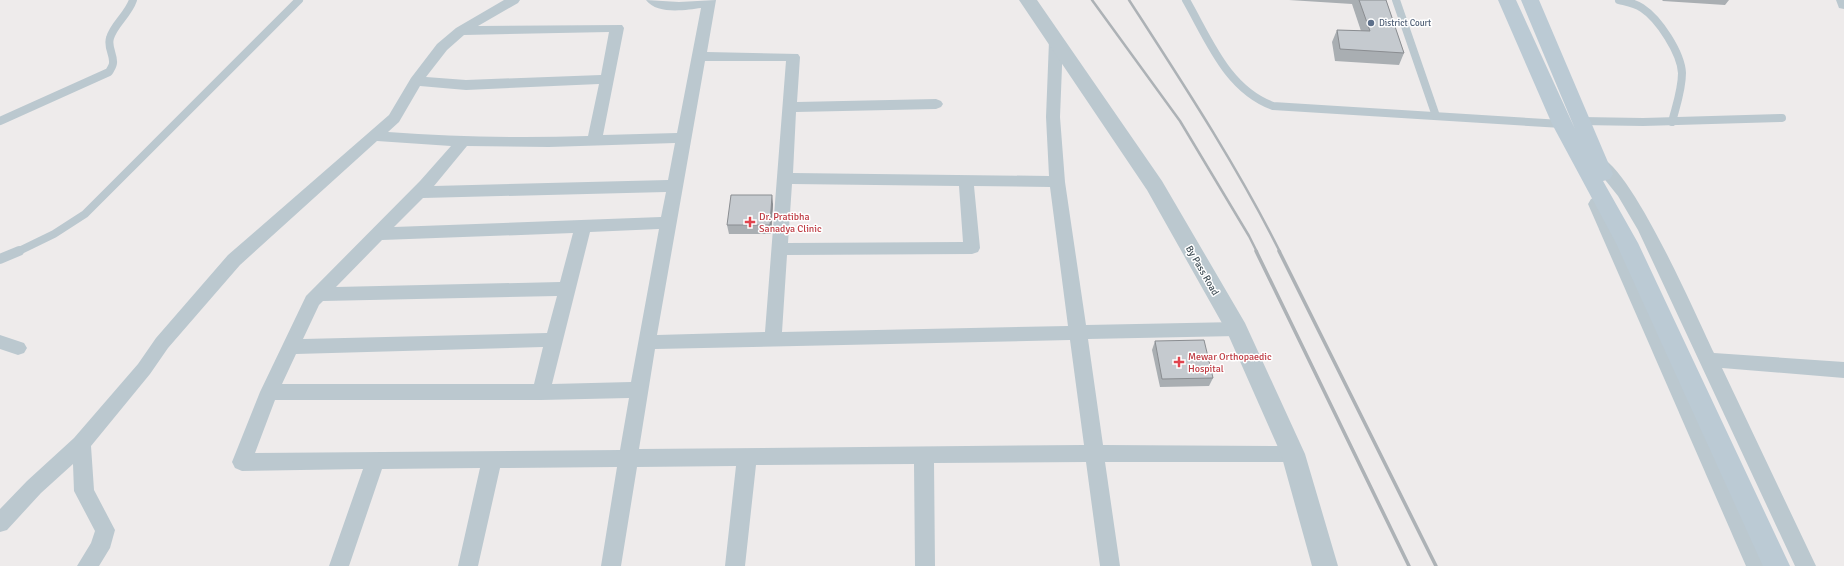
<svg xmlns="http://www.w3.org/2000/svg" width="1844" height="566" font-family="Signika,sans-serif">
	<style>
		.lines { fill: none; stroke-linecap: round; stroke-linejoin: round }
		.service-far1 { stroke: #bbc8cf; stroke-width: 8 }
		.service { stroke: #bbc8cf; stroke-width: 10 }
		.minor { fill: #bbc8cf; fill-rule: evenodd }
		.tertiary { fill: #bbc8cf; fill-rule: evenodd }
		.secondary { fill: #bbcad4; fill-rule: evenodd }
		.rail-far1 { stroke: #adb2b6; stroke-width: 2.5 }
		.rail { stroke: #adb2b6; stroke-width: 3.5 }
		.wall { fill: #a9aeb2 }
		.shaded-wall { fill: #8a8d91 }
		.building { fill: #c5cacf; stroke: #8a8d91 }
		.service-dot { fill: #5c6f8a; stroke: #fff; stroke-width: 1.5 }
		.health-dot { fill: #e0444e; stroke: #fff; stroke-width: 1.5 }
		.labels { text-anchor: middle; stroke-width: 3; stroke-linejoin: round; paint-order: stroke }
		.far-service-label { font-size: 9px; fill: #4e5e75; stroke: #fff; text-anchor: start }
		.health-label { font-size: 10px; fill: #be3a42; stroke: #fff; text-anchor: start }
		.street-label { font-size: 10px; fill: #435159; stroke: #fff }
	</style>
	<rect width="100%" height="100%" fill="#eeebeb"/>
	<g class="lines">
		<g class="service-far1">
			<path d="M1186,0C1209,40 1227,89 1273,106L1562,124"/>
			<path d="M1396,0L1436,116"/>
			<path d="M1619,0C1627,2 1635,3 1642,8C1659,19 1681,53 1682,73C1682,90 1676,106 1672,122"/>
			<path d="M0,121L109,72C110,70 113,66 113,63C114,55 107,47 110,38C114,24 128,15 133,0"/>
			<path d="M1581,121L1643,122L1782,118"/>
			<path d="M17,252L54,234L85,214L299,0"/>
		</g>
		<path class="service" d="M0,259L19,251"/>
		<g class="minor">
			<path d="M504,0H520L518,3L478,26L622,25L624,28L603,135L677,133L701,8C686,10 657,15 646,0L679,2L716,0L707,52L798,54L800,57L797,102L936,99L941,101L943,104L941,107L936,109L796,112L793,173L1049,176L1046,117L1049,41L1051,38H1061L1063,41L1060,117L1065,182L1086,325L1237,322L1243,324L1246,329L1243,334L1237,336L1088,339L1103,445L1293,446L1300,448L1303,454L1300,460L1293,462H1105L1120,566H1100L1086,462L934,463L935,566H915L914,464L756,465L745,566H725L736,466L637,467L621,566H601L617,467L500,468L478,566H458L480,468L382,469L349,566H329L363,469L242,471L235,468L232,462L260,392L306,296L420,181L451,146L377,141L240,265L168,348L150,374L91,446L94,490L115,530L110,548L99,566H77L91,543L95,531L74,491L73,464L41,493L7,530L0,532V509L27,481L74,438L138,364L156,338L228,255L389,115L411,78L437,44L456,28ZM609,32L601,75L466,80L426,77L447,50L464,35ZM705,61H786L765,332L657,335ZM599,84L588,136C522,138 454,137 388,132L399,122L420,86L466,90ZM675,143L668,180L434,186L467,146L549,147ZM792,184L959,186L963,242L788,243ZM974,186L1050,187L1068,326L782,332L787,255L972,254L978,252L980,248ZM666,192L661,217L394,227L423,198ZM659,229L631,382L552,384L590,232ZM573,233L560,282L336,287L382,240ZM557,296L547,333L303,339L319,305L323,301ZM1070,340L1084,445L639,449L655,349ZM543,347L534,384H282L296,354ZM629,398L620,450L255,453L275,400H541Z"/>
			<path d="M1836,0H1844V9L1839,8Z"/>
			<path d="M1598,156C1631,165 1697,318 1714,353L1844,362V378L1722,368L1816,566H1795L1638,230L1618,196L1590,161L1593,157Z"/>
			<path d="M0,335L24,343L27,348L24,353L18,355L0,349Z"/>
		</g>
		<g class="tertiary">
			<path d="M1019,0H1037L1162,181L1245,323L1305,454L1338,566H1312L1281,454L1227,332L1147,190Z"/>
			<path d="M1598,196L1605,199L1608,204L1772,566H1746L1588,204L1591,199Z"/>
		</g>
		<path class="secondary" d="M1498,0H1516L1575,129L1521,0H1539L1613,174L1610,179L1603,181L1638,243L1790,566H1763L1616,243L1552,124Z"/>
		<g class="rail-far1">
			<path d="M1092,0L1180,121L1249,236L1257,252"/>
			<path d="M1129,0C1182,82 1236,164 1280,252"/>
		</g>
		<g class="rail">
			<path d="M1256,251L1409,566"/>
			<path d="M1279,251L1436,566"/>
		</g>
	</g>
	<g class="wall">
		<path d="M1289,0H1386L1404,53L1399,65L1335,61L1332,42L1337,30L1361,31L1352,4Z"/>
		<path d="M1662,0H1729L1725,5L1663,1Z"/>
		<path d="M773,204L771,234H729L727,225Z"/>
		<path d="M1155,341L1213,378L1209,386L1160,387L1152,350Z"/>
	</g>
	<path class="shaded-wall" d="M772,195L773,204L771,234L770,225Z"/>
	<g class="building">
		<path d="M1359,0H1386L1404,53L1340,49L1337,30L1370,31Z"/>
		<path d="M731,195H772L770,225H727Z"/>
		<path d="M1204,340L1213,378L1162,379L1155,341Z"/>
	</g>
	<circle class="service-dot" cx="1371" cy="23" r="4"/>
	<g class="health-dot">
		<path d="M748 216h4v4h4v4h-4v4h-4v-4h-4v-4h4z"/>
		<path d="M1177 356h4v4h4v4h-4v4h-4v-4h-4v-4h4z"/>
	</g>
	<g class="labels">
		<g class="far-service-label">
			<text x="1379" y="26">District Court</text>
		</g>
		<g class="health-label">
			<text x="759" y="220">Dr. Pratibha<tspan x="759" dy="12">Sanadya Clinic</tspan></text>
			<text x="1188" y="360">Mewar Orthopaedic<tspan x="1188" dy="12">Hospital</tspan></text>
		</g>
		<g class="street-label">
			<text transform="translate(1203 270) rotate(60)" y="4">By Pass Road</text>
		</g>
	</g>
</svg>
